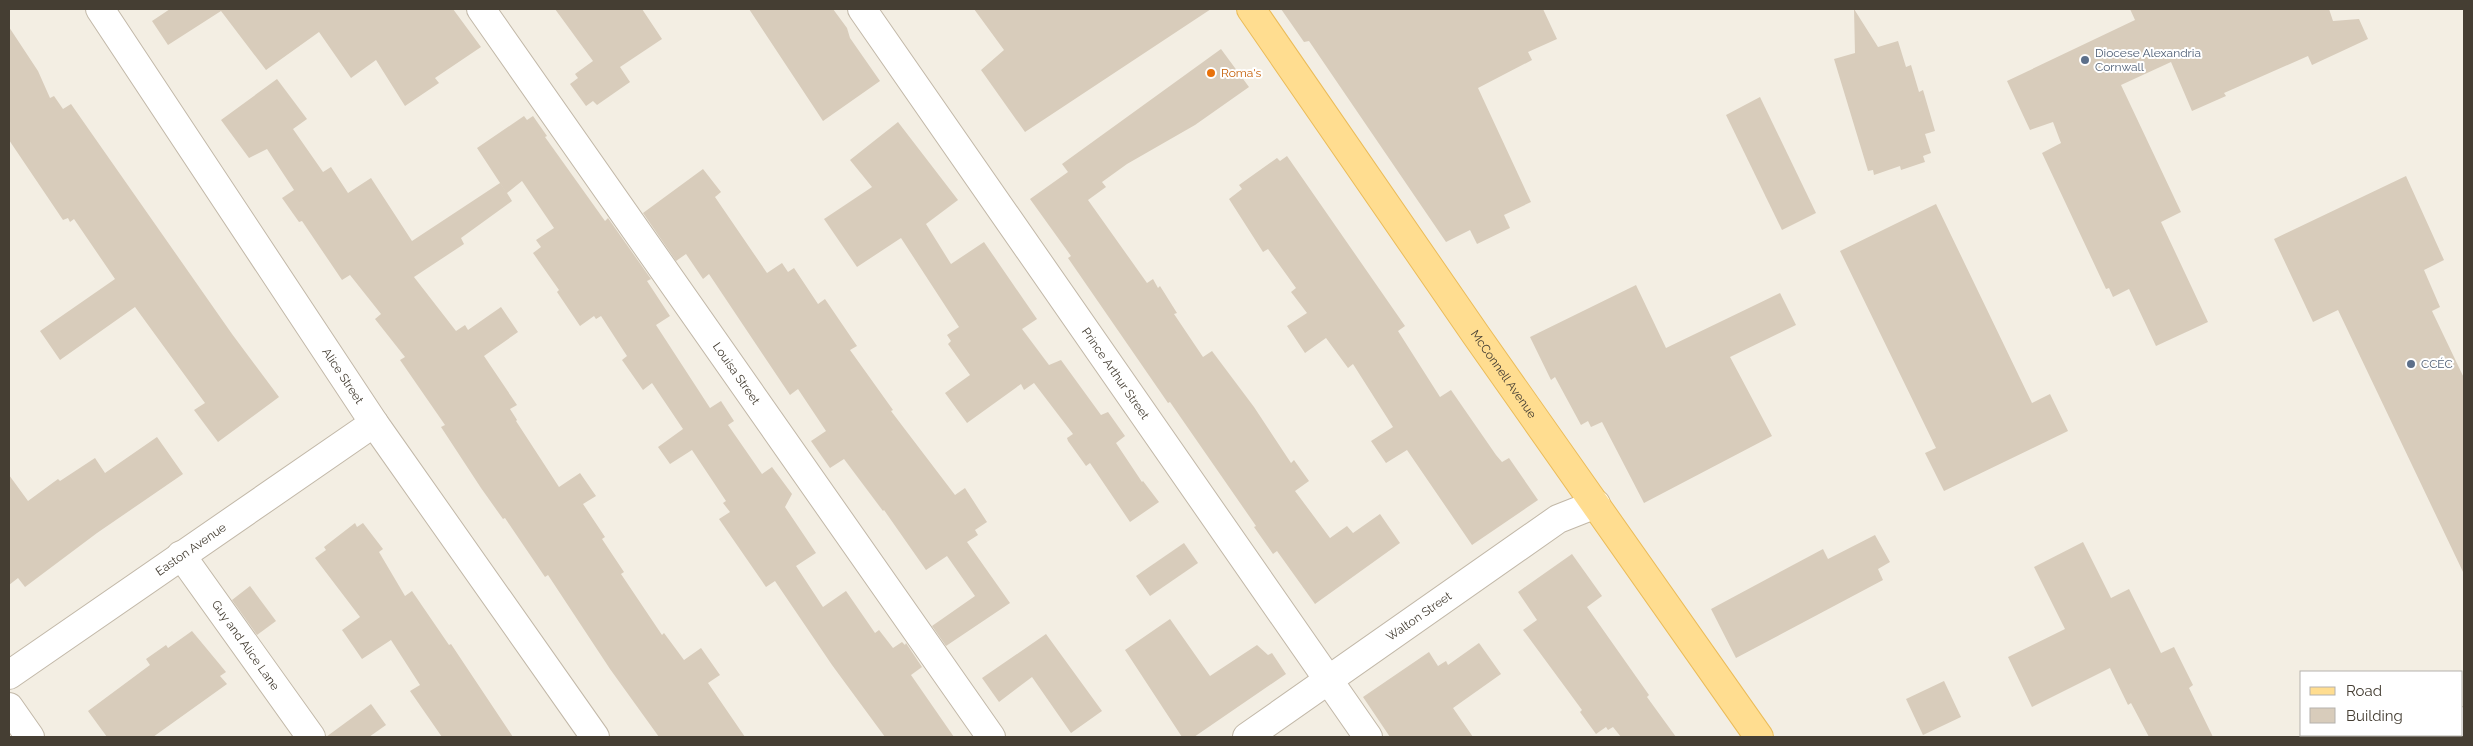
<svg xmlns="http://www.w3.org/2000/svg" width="2473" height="746" font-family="Raleway,sans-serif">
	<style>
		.building { fill: #d8ccbb }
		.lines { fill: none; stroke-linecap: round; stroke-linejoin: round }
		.minor-casing { stroke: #c2b8a8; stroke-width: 30 }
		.major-casing { stroke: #ebbc59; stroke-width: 30 }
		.minor { stroke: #fff; stroke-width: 28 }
		.major { stroke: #ffdd90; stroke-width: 28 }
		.service-dot { fill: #5c6f8a; stroke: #fff; stroke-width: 2 }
		.food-dot { fill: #e8710a; stroke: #fff; stroke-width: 2 }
		.labels { text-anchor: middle; stroke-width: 4; stroke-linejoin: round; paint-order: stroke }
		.service-label { font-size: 12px; fill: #4e5e75; stroke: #fff; text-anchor: start }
		.food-label { font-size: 12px; fill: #c56008; stroke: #fff; text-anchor: start }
		.street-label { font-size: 12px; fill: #453e33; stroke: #fff }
	</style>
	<rect width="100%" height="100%" fill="#f3eee3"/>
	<g class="building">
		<path d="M170,9H453L481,47L435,78L439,83L405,106L376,60L351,78L319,32L266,70L221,11L168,45L152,21Z"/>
		<path d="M555,9H642L662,39L620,67L630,82L597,105L593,101L586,106L570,84L578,78L575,74L593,61Z"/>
		<path d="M749,9H833L847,28L850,38L880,81L823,121Z"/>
		<path d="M974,9H1211L1025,132L981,70L1004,50Z"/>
		<path d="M1281,9H1543L1557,39L1528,52L1532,60L1478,88L1531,202L1504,215L1510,228L1477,244L1470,230L1446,242L1309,41L1304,42Z"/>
		<path d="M1854,9L1878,47L1898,41L1906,67L1911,65L1919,92L1923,90L1935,131L1925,134L1931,153L1923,156L1925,162L1901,170L1900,166L1874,175L1873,170L1868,171L1834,59L1855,53Z"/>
		<path d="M2130,9H2329L2333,21L2359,19L2368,39L2312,65L2308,56L2224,93L2226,96L2192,111L2171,62L2121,85L2181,212L2161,222L2208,322L2156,346L2129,289L2113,297L2109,288L2106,289L2042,153L2061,143L2053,122L2030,130L2007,81L2135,20Z"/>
		<path d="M9,27L38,71L50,98L54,96L63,109L71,104L232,334L279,397L218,442L194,410L205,403L135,307L60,360L40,331L115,279L74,219L70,222L68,218L63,220L9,140Z"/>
		<path d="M1221,49L1249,87L1195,125L1127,164L1102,182L1106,187L1088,200L1147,283L1153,279L1158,288L1160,286L1177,313L1174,314L1203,357L1212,351L1254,407L1291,463L1294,460L1309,481L1295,491L1330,538L1347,526L1353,533L1380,514L1400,543L1315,604L1277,551L1273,554L1254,527L1256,526L1170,402L1168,403L1068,258L1071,256L1030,199L1068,172L1062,164Z"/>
		<path d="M277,79L307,119L293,129L323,172L331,167L348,193L371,178L412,241L500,183L506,192L477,148L524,116L527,120L533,116L547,136L545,137L605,221L608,218L651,279L647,281L670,316L656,325L710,408L721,401L734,421L728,425L762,474L772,467L792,494L785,507L816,553L796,566L823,607L846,591L875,633L879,630L893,648L902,642L905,645L906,643L922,667L911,675L954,737H885L832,665L775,581L766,587L719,519L730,512L723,503L726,501L692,450L670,464L658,447L683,429L652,383L643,390L622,360L627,356L601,316L596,319L594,316L580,326L557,292L559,290L533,253L541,247L536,240L554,228L522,181L507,193L512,201L461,238L464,244L414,277L456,331L465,325L468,330L501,307L518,332L484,356L517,405L510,409L517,420L516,421L559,487L580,473L596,496L583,504L605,537L602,539L624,572L621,574L662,635L664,633L684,660L701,648L720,675L708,683L745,737H659L610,669L548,575L545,577L505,518L503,519L481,488L441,427L445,425L400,360L405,357L375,319L381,314L350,275L342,280L302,221L299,222L282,198L294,190L267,149L249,158L221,120Z"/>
		<path d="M1760,97L1816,213L1782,230L1726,115Z"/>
		<path d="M898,122L958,200L926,224L951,264L984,242L1037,319L1022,329L1049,365L1061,360L1101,415L1108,412L1125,436L1116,443L1142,482L1143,481L1159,502L1130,522L1090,463L1086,466L1068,441L1067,438L1073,434L1034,383L1024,390L1021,384L967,423L945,393L970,375L948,344L951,341L947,335L959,327L901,238L857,267L824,219L872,187L850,160Z"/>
		<path d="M1287,156L1405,326L1398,331L1440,397L1451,390L1496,455L1502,462L1509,458L1538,500L1472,545L1407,450L1386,463L1371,441L1393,427L1353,364L1348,368L1326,338L1305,353L1287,326L1307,313L1291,292L1296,288L1268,249L1263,252L1229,199L1242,189L1239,185L1277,158L1280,161Z"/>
		<path d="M703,169L721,192L715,197L767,273L782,263L788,272L794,268L818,304L825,299L857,346L850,350L893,410L891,411L955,495L965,488L987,522L975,530L978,535L967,542L1010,603L946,646L932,626L975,596L947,556L926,570L884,510L883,511L844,459L830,468L811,441L826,431L798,389L790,395L709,274L703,279L686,254L676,261L643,213Z"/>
		<path d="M2406,176L2444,260L2424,270L2440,307L2432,311L2464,378V574L2338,310L2313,322L2274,239Z"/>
		<path d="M1936,204L2032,403L2050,394L2068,431L1944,491L1925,453L1936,448L1840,251Z"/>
		<path d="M1636,285L1666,348L1780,293L1796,325L1730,357L1772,436L1644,503L1602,422L1591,427L1588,421L1581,425L1555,377L1551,380L1530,337Z"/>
		<path d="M157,437L183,474L97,533L25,587L18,578L9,585V475L28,501L58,479L60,481L95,458L105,473Z"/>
		<path d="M355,523L357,527L363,523L383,549L379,552L405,596L412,591L449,645L451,644L513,737H442L410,691L420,685L391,640L362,659L342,630L360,617L315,558L326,550L324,547Z"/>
		<path d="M1875,535L1890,562L1878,569L1883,580L1736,658L1711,609L1823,549L1828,559Z"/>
		<path d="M2083,542L2111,598L2129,589L2161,653L2174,647L2193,685L2189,688L2213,737H2149L2131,703L2128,705L2110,668L2032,707L2008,657L2065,629L2034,567Z"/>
		<path d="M1184,543L1198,563L1150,596L1136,576Z"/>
		<path d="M1572,554L1602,596L1587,607L1649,695L1647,697L1676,737H1621L1613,727L1608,730L1606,727L1596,734L1580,712L1582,710L1523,630L1537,620L1518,592Z"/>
		<path d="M250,586L276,621L257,635L232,600Z"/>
		<path d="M1170,619L1210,676L1257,645L1268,655L1272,653L1286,674L1194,737H1182L1125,650Z"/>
		<path d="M192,631L226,672L220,676L227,684L153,737H107L88,711L150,665L146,659L166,645L168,648Z"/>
		<path d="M1046,634L1102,711L1071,733L1032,677L999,702L982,678Z"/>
		<path d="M1479,643L1501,674L1453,708L1473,737H1390L1363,697L1429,652L1438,666L1446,661L1448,665Z"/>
		<path d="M1944,681L1961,717L1923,735L1906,699Z"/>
		<path d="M371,704L386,725L369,737H326Z"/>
	</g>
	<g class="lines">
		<g class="minor-casing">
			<g id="minor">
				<path id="s1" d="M100,9L374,423L595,737"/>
				<path id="s2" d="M481,9L991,737"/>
				<path id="s3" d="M862,9L1368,737"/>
				<path id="s4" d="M181,555L311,737"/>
				<path id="s5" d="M9,675L374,423"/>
				<path d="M9,707L30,737"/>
				<path d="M2462,722L2464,721"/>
				<path id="s6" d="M1247,737L1558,519L1596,504"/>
				<path d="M2431,737L2436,735"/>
			</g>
		</g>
		<g class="major-casing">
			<g id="major">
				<path id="s7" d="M1251,9L1476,335L1759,737"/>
			</g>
		</g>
		<use href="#minor" class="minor"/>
		<use href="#major" class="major"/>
	</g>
	<g class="service-dot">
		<circle cx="2085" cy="60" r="5"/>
		<circle cx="2411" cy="364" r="5"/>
	</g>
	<circle class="food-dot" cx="1211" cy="73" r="5"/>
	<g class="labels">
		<g class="service-label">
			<text x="2095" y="57">Diocese Alexandria<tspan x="2095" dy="14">Cornwall</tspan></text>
			<text x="2421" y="368">CCÉC</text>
		</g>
		<g class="food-label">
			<text x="1221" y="77">Roma's</text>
		</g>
		<g class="street-label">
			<text dy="4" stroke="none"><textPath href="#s2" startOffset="445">Louisa Street</textPath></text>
			<text dy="4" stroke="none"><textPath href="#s3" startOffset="444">Prince Arthur Street</textPath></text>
			<text dy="4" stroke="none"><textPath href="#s7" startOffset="444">McConnell Avenue</textPath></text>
			<text dy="4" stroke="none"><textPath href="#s1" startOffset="440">Alice Street</textPath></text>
			<text dy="4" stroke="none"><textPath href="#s5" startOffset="221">Easton Avenue</textPath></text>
			<text dy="4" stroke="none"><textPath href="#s6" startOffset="210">Walton Street</textPath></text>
			<text dy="4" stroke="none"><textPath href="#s4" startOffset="111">Guy and Alice Lane</textPath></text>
		</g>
	</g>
	<rect width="2473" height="746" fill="none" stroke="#453e33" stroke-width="20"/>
	<rect x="2300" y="671" width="162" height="65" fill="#ffffff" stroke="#b5b2ad"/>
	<rect x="2310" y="687" width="25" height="8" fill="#ffdd90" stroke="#b5b2ad"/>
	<text x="2346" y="696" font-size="15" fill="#453e33">Road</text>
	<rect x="2310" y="708" width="25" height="15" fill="#d8ccbb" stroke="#b5b2ad"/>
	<text x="2346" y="721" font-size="15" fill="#453e33">Building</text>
</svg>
